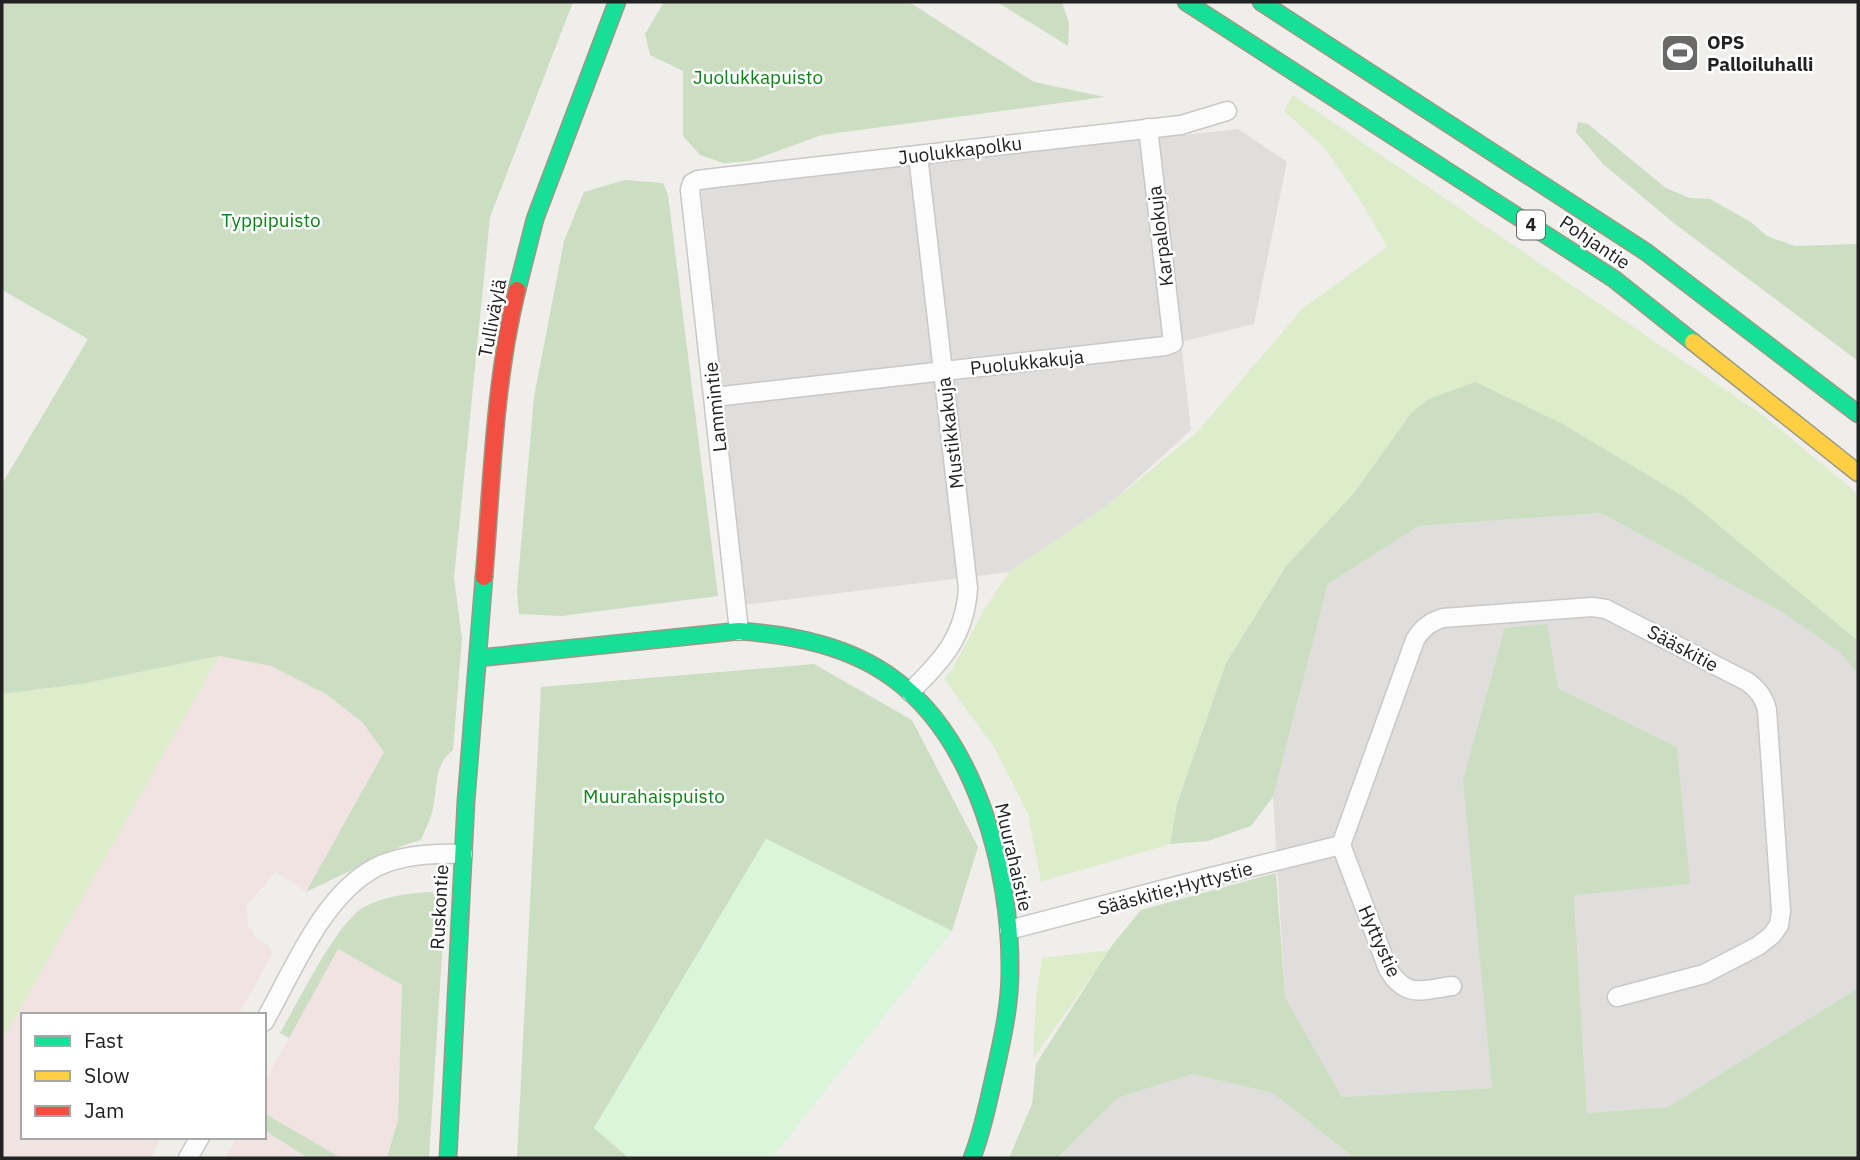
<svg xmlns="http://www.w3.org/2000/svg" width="1860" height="1160" font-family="'IBM Plex Sans',sans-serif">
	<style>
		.residential { fill: #dfdedc }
		.commercial { fill: #f1e3e1 }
		.grass { fill: #ddeccb }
		.forest { fill: #cbdec1 }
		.park { fill: #daf5da }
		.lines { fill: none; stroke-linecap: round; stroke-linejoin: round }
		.street-casing { stroke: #c9c8c7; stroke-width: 21 }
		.fast-casing { stroke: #999a82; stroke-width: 19 }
		.slow-casing { stroke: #999a82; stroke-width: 19 }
		.jam-casing { stroke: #999a82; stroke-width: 19 }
		.street { stroke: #fdfcfc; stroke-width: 18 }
		.fast { stroke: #16e098; stroke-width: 16 }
		.slow { stroke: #ffcf43; stroke-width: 16 }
		.jam { stroke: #f24e42; stroke-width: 16 }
		.labels { text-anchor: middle; stroke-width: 5; stroke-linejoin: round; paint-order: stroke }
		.shield { fill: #fff; stroke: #646464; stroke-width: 2 }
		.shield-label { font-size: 18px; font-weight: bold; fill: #222 }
		.poi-label { font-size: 19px; font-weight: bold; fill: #222; stroke: #fff; text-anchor: start }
		.park-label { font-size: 19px; fill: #0c8416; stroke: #fff }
		.street-label { font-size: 19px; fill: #222; stroke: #fff }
	</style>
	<rect width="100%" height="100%" fill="#f0eeeb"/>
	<g class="residential">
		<path d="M1238,129L1287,162L1254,324L1181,342L1191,430L1113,501L1009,572L744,605L701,189Z"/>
		<path d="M1601,513L1780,611L1841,653L1858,675V988L1668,1107L1587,1113L1574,895L1677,747L1558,688L1475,895L1492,1088L1342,1097L1285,997L1273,797L1328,584L1419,526Z"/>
		<path d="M1192,1074L1273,1093L1354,1158H1059L1118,1098Z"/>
	</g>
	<g class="commercial">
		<path d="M219,656L271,666L326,694L363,723L385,752L306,892L276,872L246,906L249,929H252L253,935L271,948L272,955L238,1015H23V1137H161L151,1158H2V1041Z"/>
		<path d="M338,948L402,986L398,1120L387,1158H341L264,1113V1083Z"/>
		<path d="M264,1130L308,1158H225L237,1137H264Z"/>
	</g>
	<g class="grass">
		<path d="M1293,95L1764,416L1858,494V641L1686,498L1563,424L1412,412L1357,490L1286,566L1226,663L1177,804L1170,844L1041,882L1028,814L994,747L944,679L953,668L985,608L1009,572L1113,501L1197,432L1302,309L1387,247L1365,208L1324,147L1284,111Z"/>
		<path d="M219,656L2,1041V694L81,684Z"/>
		<path d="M1110,950L1033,1059L1036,998L1042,958Z"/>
	</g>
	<g class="forest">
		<path d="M2,2H573L490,217L454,578L462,638L453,750C433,766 438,786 433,808C431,819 425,830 421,840L404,845L306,892L384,752L363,723L326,694L271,666L219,656L81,684L2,694V484L88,339L2,290Z"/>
		<path d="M664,2H909L1034,82L1105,97L822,135L750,161L724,163L700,155L683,136V71L650,55L645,34Z"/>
		<path d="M997,2H1062L1069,23L1068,46Z"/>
		<path d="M1578,122L1588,124L1666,188L1690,198L1710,199L1751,222L1767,236L1795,246L1858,244V361L1675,224L1603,164L1576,132Z"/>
		<path d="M625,180L663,183L668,195L718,596L561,616L519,614L517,591L534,397L564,241L584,192Z"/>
		<path d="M1475,382L1563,424L1686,498L1858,641V675L1841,653L1780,611L1601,513L1419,526L1328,584L1273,797L1251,826L1208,841L1170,844L1177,804L1226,663L1286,566L1354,493L1412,412L1429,399Z"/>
		<path d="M1547,624L1558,688L1677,747L1690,884L1574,895L1587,1113L1668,1107L1858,988V1158H1354L1273,1093L1192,1074L1118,1098L1058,1158H1009L1032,1104L1036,1064L1113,944L1141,910L1276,873L1285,997L1342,1097L1492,1088L1463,780L1505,628Z"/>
		<path d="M814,664L912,720L978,847L952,931L766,839L594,1128L629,1158H517L541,687Z"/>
		<path d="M432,892L445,907L429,1158H387L398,1120L402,985L338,949L289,1038L280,1033C298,1003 336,923 364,907C384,896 410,893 432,892Z"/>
		<path d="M264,1113L341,1158H308L264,1130Z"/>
	</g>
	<path class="park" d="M766,839L952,931L772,1158H629L594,1128Z"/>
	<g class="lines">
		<g class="street-casing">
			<g id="street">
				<path d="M714,397L1165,346L1173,343L1148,128"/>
				<path d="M739,631L690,190L692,183L698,180L714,178L1181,125L1227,111"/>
				<path d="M910,692C943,660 965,636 968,588L918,155"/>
				<path d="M1341,845L1415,640C1422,628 1430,622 1443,618L1592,607L1606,609L1748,682C1758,690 1764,697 1767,710L1781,911L1779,925L1772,935L1758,946L1704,974L1617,997"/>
				<path d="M1341,845L1388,969C1406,999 1422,990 1452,986"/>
				<path d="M1009,930L1211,877L1341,845"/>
				<path d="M264,1022C292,973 320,902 368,872C393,855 434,853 463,854"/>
				<path d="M188,1158L200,1137"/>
			</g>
		</g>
		<g class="fast-casing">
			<g id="fast">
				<path d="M1186,2L1614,279L1693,342"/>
				<path d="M1261,2L1646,252L1858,414"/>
				<path d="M517,290L535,219L617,2"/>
				<path d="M478,658L739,631C793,635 850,646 894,679C977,740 1011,873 1010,971C1010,1008 1001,1045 993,1081C987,1107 982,1133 972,1158"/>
				<path d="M448,1158L466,801L484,577"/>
			</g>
		</g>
		<g class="slow-casing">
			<path id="slow" d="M1693,342L1858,473"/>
		</g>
		<g class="jam-casing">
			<path id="jam" d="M484,577C492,482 494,383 517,290"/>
		</g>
		<use href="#street" class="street"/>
		<use href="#fast" class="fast"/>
		<use href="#slow" class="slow"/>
		<use href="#jam" class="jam"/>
	</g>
	<defs>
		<g id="stadium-square" transform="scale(2.0125)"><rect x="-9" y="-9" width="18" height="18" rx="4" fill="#6a6968" stroke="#fff"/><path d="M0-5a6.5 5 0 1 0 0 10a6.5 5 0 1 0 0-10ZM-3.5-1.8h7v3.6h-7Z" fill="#fff"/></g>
	</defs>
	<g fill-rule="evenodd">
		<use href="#stadium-square" x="1680" y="53"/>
	</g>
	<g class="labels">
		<rect class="shield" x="1517" y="210.5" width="28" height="29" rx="5"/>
		<g class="shield-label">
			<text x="1531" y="231">4</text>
		</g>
		<g class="poi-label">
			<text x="1707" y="49">OPS<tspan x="1707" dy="22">Palloiluhalli</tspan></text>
		</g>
		<g class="park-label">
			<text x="758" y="84">Juolukkapuisto</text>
			<text x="271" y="227">Typpipuisto</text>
			<text x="654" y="803">Muurahaispuisto</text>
		</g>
		<g class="street-label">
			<text transform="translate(960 150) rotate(-7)" y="7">Juolukkapolku</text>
			<text transform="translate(1160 236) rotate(-97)" y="7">Karpalokuja</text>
			<text transform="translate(1595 242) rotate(34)" y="7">Pohjantie</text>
			<text transform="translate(492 318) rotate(-79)" y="7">Tulliväylä</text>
			<text transform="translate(1027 362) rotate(-6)" y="7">Puolukkakuja</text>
			<text transform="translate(715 407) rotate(-96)" y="7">Lammintie</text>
			<text transform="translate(950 433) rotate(-97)" y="7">Mustikkakuja</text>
			<text transform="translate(1683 648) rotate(28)" y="7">Sääskitie</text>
			<text transform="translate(1014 857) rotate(77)" y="7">Muurahaistie</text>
			<text transform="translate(1175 888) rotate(-15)" y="7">Sääskitie;Hyttystie</text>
			<text transform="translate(439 907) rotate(-87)" y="7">Ruskontie</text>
			<text transform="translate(1380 941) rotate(66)" y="7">Hyttystie</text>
		</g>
	</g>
	<rect width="1860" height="1160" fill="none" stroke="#222222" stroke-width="7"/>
	<rect x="21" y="1013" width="245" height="126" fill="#ffffff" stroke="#a7a7a7" stroke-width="2"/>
	<rect x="35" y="1036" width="35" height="10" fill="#16e098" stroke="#a7a7a7" stroke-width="2"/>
	<text x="84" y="1048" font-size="21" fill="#222222">Fast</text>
	<rect x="35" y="1071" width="35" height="10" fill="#ffcf43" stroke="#a7a7a7" stroke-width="2"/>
	<text x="84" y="1083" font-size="21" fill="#222222">Slow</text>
	<rect x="35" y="1106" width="35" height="10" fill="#f24e42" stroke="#a7a7a7" stroke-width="2"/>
	<text x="84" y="1118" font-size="21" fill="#222222">Jam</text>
</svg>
